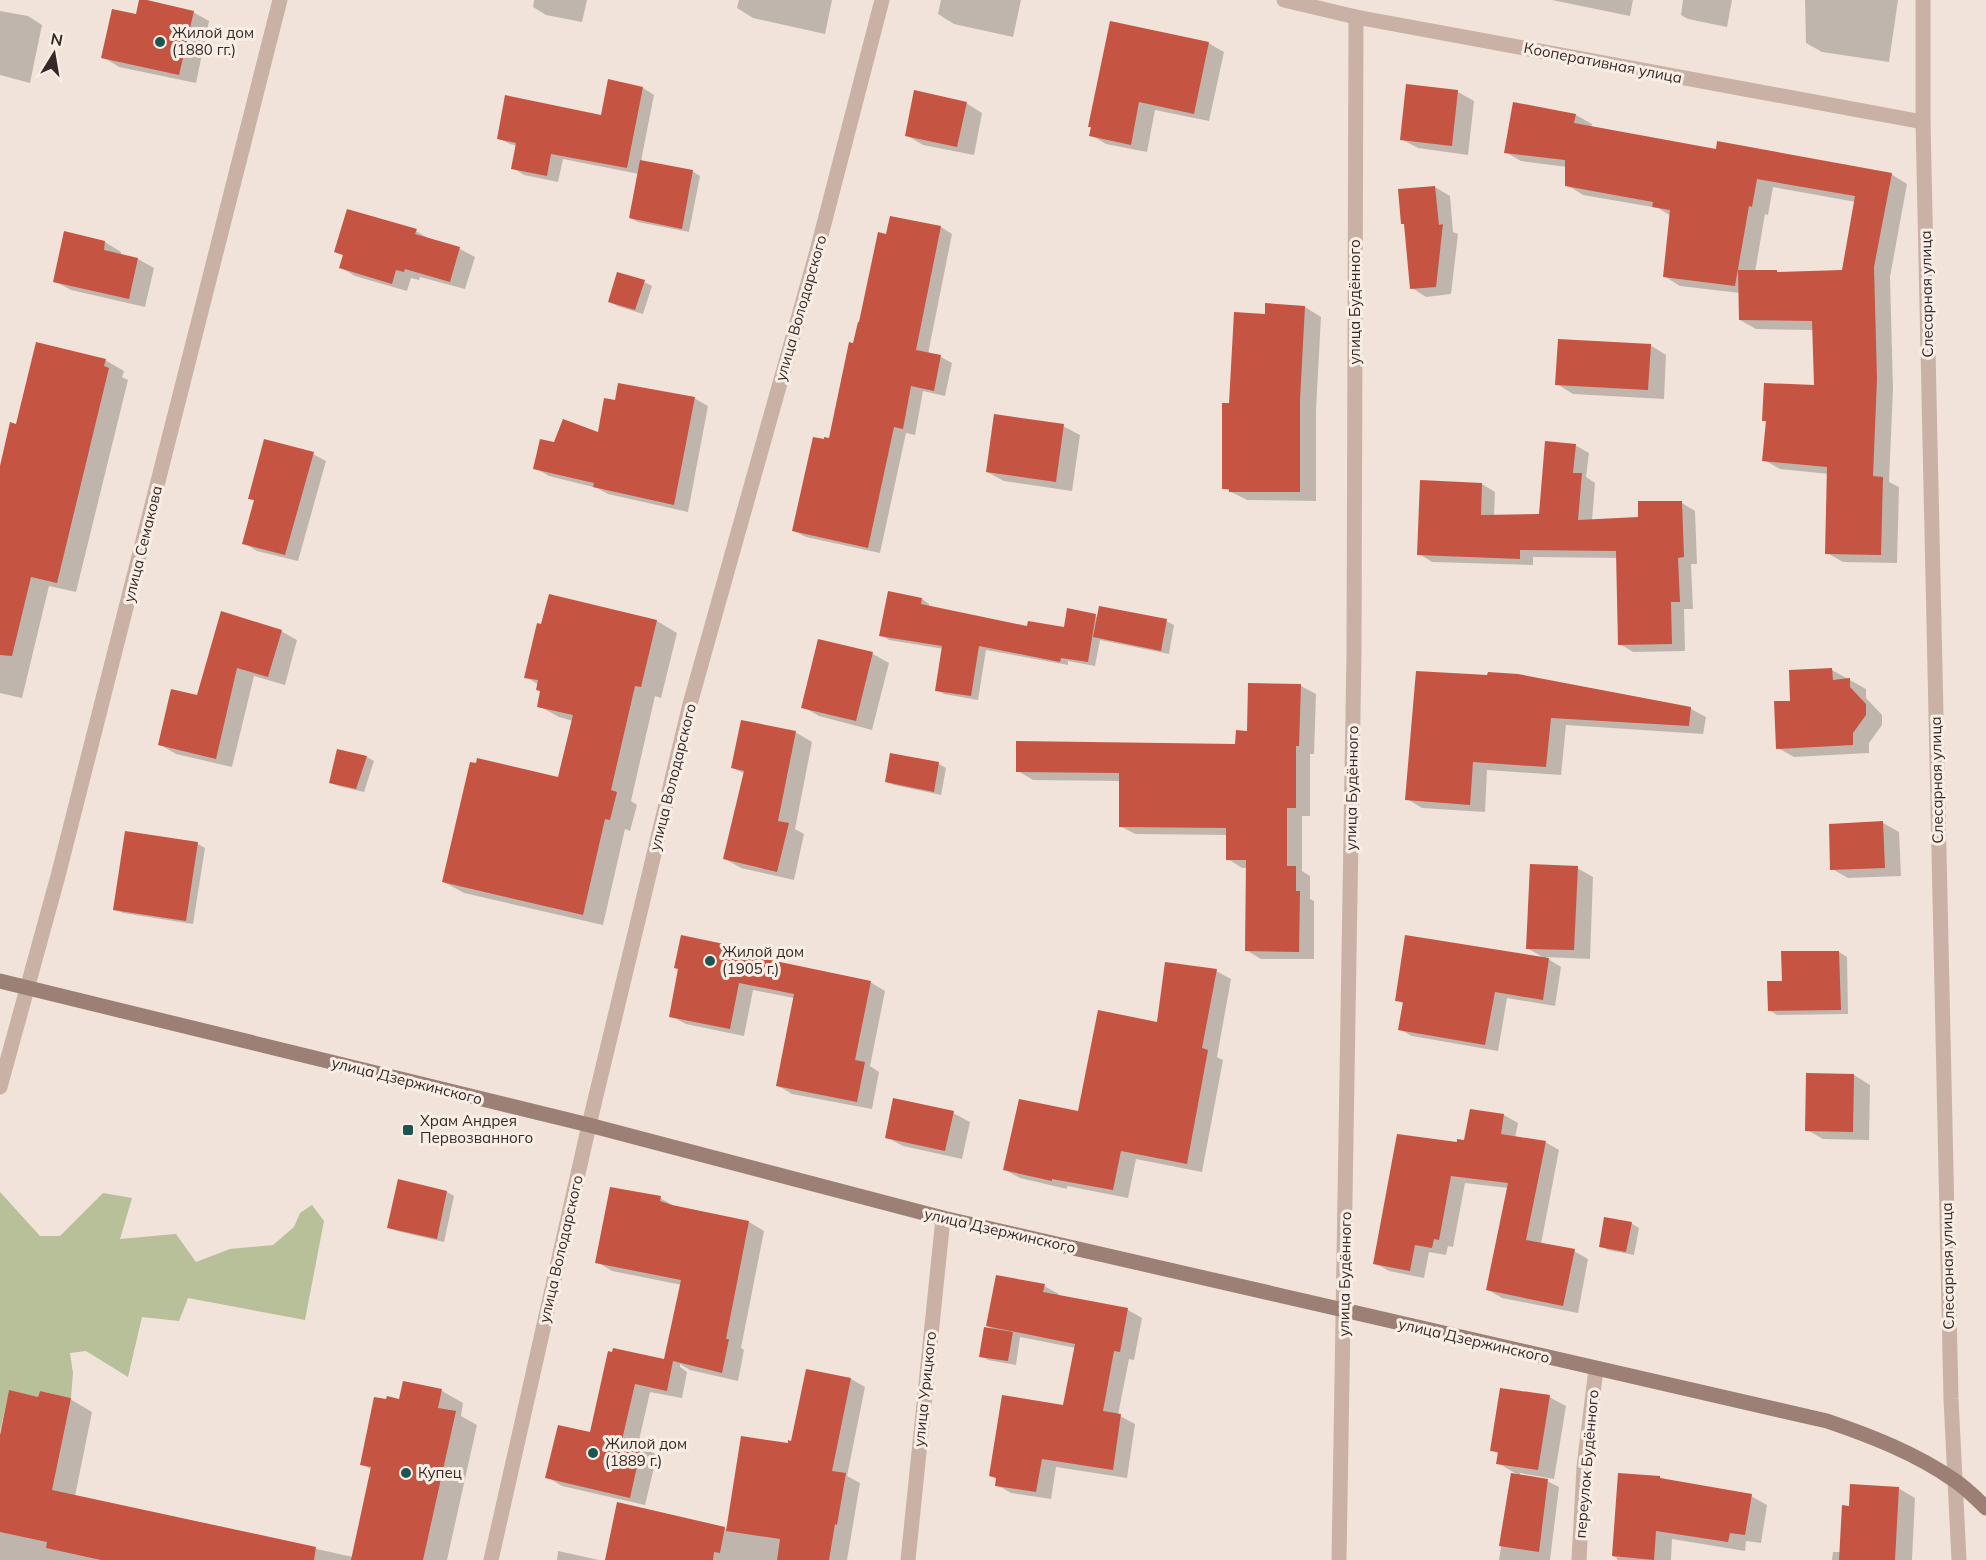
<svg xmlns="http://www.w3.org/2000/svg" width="1986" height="1560" font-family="Mulish,sans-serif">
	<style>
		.green { fill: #b7c099 }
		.shadow { fill: #0003; fill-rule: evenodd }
		.building { fill: #c55443 }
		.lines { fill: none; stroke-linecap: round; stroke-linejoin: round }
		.street { stroke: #c9b1a5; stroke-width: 15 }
		.secondary { stroke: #9c8076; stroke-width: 15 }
		.poi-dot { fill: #1c5553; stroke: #f9eee5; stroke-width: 2 }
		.labels { text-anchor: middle; stroke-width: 6; stroke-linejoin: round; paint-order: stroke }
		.poi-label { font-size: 15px; fill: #342926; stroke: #f9eee5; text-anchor: start }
		.street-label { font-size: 15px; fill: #342926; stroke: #f9eee5 }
	</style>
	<rect width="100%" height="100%" fill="#f1e3d9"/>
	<path class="green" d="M0,1192L40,1236H60L103,1193L132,1198L120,1239L176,1234L196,1262L230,1249L273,1245L294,1227L300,1213L312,1205L324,1221L305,1320L188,1298L179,1321L142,1317L128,1377L86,1351L70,1353L73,1373L71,1398L40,1391L38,1397L9,1391L0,1431Z"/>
	<g class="shadow">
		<path d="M140,0L193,12L209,21L196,83L119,67L103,57L137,16Z"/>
		<path d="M534,0H587L582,22L546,15L533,7Z"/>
		<path d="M739,0H832L825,34L753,18L737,8Z"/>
		<path d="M941,0H1021L1013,37L954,24L938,14Z"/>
		<path d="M1552,0H1633L1630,16Z"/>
		<path d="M1683,0H1732L1727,27L1688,19L1681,15Z"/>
		<path d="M1805,0H1898L1889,62L1822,52L1806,43Z"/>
		<path d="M0,11L28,16L42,25L30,83L0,75Z"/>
		<path d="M1208,43L1224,52L1209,121L1155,110L1147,152L1106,144L1091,135Z"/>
		<path d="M610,81L643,88L654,95L641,161L692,171L700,176L689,232L638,222L630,218L639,174L563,159L558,182L524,175L513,168L517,146L510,144L498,138L602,117Z"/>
		<path d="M1407,86L1458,92L1474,101L1468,155L1418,148L1401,139Z"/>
		<path d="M966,103L982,113L974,155L923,145L906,135Z"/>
		<path d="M1576,115L1592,124L1591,128L1717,151L1891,174L1907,184L1890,277L1893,389L1889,482L1899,487L1897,563L1843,562L1827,553L1829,474L1780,469L1764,460L1768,422L1764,420L1815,387L1813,330L1756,329L1740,320V293L1680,286L1664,276L1671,216L1658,208L1583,195L1567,185V167L1521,161L1505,152ZM1773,187L1856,202L1843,271L1780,273L1776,272H1755L1765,214L1768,215Z"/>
		<path d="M1435,187L1450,196L1453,232L1458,234L1451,294L1426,297L1412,288L1406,225L1403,223Z"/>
		<path d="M941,227L952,234L928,354L941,357L952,363L945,396L923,391L915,435L906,433L880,553L806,537L794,531L830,440L854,345Z"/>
		<path d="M416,231L431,240L460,249L475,257L465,289L420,277L419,280L411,278L407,291L355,276L340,267L344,256L336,251Z"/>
		<path d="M66,233L105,242L121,252V255L138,259L154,268L145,307L71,290L54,281Z"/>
		<path d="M644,282L652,286L643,314L617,306L609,301Z"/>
		<path d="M1305,307L1321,317L1316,410V501L1247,500L1223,488L1231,404L1267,316Z"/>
		<path d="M1650,345L1666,355L1664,399L1573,394L1557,384Z"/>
		<path d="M105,360L124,371L122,377L128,380L76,592L49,586L22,698L0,693V473L18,426Z"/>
		<path d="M694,398L708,406L688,512L608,494L597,488L549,476L535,468L555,444L599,434L616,402Z"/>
		<path d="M1063,426L1080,435L1072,491L1004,481L987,472Z"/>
		<path d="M1575,445L1589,453L1586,477L1595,483L1592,521L1639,519L1682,503L1695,511L1697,564H1691L1693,609H1684L1685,651L1633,652L1620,644L1618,558L1533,557V565L1432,562L1419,554L1422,481L1482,484L1495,492L1494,516H1541Z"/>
		<path d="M313,454L326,461L298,561L257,551L244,543L256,501L250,498Z"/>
		<path d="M550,596L657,621L677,633L661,698L655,696L631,801L637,805L630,831L625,829L603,925L464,893L444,882L559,779L573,721L559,717L539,706L542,692L539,685L526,677Z"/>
		<path d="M922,599L929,604V607L1028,628H1065L1069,610L1098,617L1166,621L1174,625L1169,654L1100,640L1095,666L1068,661V665L986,650L978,700L944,694L937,690L944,649L889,640L881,635Z"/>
		<path d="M281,631L297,640L285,685L254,676L232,767L176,754L159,744L198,697Z"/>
		<path d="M820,640L873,654L889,663L872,730L819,716L803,707Z"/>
		<path d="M1832,670L1866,689V698L1882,715V725L1869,743V753L1794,757L1778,748Z"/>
		<path d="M1489,677L1691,709L1706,717L1703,734L1566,725L1561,775L1487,770L1485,812L1422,808L1407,799Z"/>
		<path d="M1250,684L1301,686L1316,694L1314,754H1310V816H1302V871L1310,876V899L1314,901V959H1261L1246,950L1247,868H1242L1228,859V835L1135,834L1120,826L1121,781L1033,780L1018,771L1237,745L1248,732Z"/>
		<path d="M795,732L812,742L795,829L804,834L794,880L741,868L725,859L745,774L733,768Z"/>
		<path d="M892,755L939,764L946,768L941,795L894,785L887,781Z"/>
		<path d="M367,757L374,761L364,792L338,786L330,782Z"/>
		<path d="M1883,823L1899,832L1901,876L1848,878L1832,869Z"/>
		<path d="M198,844L205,848L193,924L123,913L115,909Z"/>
		<path d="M1577,868L1593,877L1590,959L1545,957L1561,967L1555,1006L1507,998L1498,1051L1412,1036L1399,1029L1404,1004L1396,1000L1546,959L1527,948Z"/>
		<path d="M742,949L757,958L870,982L885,991L870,1066L879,1072L872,1109L792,1094L777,1085L794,998L753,990L744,1036L686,1024L671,1016Z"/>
		<path d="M1839,952L1847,957L1848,1014L1777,1015L1769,1010L1783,982Z"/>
		<path d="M1216,971L1231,979L1217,1057L1223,1060L1202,1172L1136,1159L1128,1198L1067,1186V1189L1020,1178L1005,1170L1079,1113L1158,1024Z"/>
		<path d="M1854,1075L1870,1085L1869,1140L1823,1139L1807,1130Z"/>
		<path d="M953,1113L970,1122L962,1159L903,1146L886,1137Z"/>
		<path d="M1504,1115L1518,1123L1515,1138L1545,1142L1559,1150L1541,1244L1574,1251L1588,1259L1578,1313L1502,1298L1488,1290L1508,1188L1465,1183L1453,1247L1448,1246L1446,1255L1429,1252L1424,1278L1389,1271L1375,1263L1458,1143L1466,1141Z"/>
		<path d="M447,1192L454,1196L444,1242L397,1231L389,1227Z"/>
		<path d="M660,1198L676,1207L749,1222L764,1231L741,1348L744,1350L738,1381L690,1370L680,1364V1367L687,1372L682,1398L650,1392L638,1445L657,1455L645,1505L562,1486L547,1477L591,1434L609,1353L665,1360L682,1285L612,1271L597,1262Z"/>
		<path d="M1631,1223L1639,1228L1634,1255L1608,1250L1600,1246Z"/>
		<path d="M1044,1286L1059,1294L1058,1296L1128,1310L1142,1318L1134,1360L1129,1359L1118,1415L1135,1424L1127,1478L1056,1467L1051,1499L1011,1493L997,1485L998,1479L990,1475L1065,1407L1076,1348L1020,1337L1016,1365L988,1360L981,1356L995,1330L988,1326Z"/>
		<path d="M851,1379L865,1387L847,1476L860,1483L847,1560H606L618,1503L727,1529L789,1445Z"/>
		<path d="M404,1383L442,1391L463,1403L461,1416L477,1425L447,1560H0V1443L40,1398L70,1399L92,1412L75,1496L353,1557L372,1470L361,1464L400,1401Z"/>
		<path d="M1549,1397L1566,1406L1554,1479L1520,1473V1476L1498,1463L1499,1454L1492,1450Z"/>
		<path d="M1512,1475L1547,1481L1559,1487L1550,1560H1499Z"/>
		<path d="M1659,1477L1666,1481L1751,1496L1767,1505L1761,1543L1746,1541L1745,1551L1672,1539L1671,1560H1617V1558L1613,1556Z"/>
		<path d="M1898,1488L1915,1498L1912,1560H1832L1833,1552H1840L1851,1507Z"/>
		<path d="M558,1551L599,1560H557Z"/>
	</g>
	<g class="building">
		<path d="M139,0H147L194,11L179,75L101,58L112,9L136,14Z"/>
		<path d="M1110,21L1209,42L1194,114L1139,102L1131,145L1089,136L1091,127H1088Z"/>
		<path d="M608,79L643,87L627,168L551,154L547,176L511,169L516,143L497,139L505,95L601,115Z"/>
		<path d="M1406,84L1458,90L1452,146L1400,140Z"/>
		<path d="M914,90L967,102L957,147L905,136Z"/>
		<path d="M1513,102L1576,114L1574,123L1716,149L1717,141L1892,173L1874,267L1877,379L1873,476L1883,477L1881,555L1825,554L1827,467L1762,461L1766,421H1762L1764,383L1814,385L1812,321L1739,320L1738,270H1777V272L1842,270L1855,196L1757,179L1752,207L1749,206L1735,286L1663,277L1670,210L1652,207L1653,202L1565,186V160L1504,153Z"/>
		<path d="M640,160L693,170L682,229L629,218Z"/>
		<path d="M1435,186L1439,225L1443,224L1436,287L1410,289L1404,224H1401L1398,189Z"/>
		<path d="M347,209L417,229L415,234L460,247L450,282L405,269L404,272L396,270L392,284L339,268L343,255L334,252Z"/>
		<path d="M890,216L941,226L916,350L941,355L934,391L911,386L903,429L894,427L868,548L792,531L813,437L824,439V437L829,438L849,342L853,343L858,322H859L878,232L886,234Z"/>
		<path d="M64,231L105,241L104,250L138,258L129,299L53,282Z"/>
		<path d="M617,272L645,280L635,310L608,302Z"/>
		<path d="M1265,303L1305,306L1300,400V492H1229V489H1222V403H1229L1234,312L1265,314Z"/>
		<path d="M1558,339L1651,344L1648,390L1555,385Z"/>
		<path d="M36,342L106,359L104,366L109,368L57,583L31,577L12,656L0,655V466L10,422L16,424Z"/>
		<path d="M618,383L695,397L674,505L593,487L594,483L533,469L540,439L554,442L563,419L598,432L604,398L615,400Z"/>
		<path d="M994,414L1064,424L1056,482L986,472Z"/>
		<path d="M264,439L314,452L285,555L242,544L254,500L248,499Z"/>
		<path d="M1545,441L1576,444L1573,473H1582L1578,520L1638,517V501H1682L1684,557L1678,558L1680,602H1671L1672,644L1618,645L1616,551L1520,550V559L1417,555L1420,480L1482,483L1481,515L1539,514Z"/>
		<path d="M888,591L922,598L921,604L1027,626L1028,621L1064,627L1067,608L1096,614L1088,662L1061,658L1060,662L979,646L971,696L935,691L942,646L879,636Z"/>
		<path d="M549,594L657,620L641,687L635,686L611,790L617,792L610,820L605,819L583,915L442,882L470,762L476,763L477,758L558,777L573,715L537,707L540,691L536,690L538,680L524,678L537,623L541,624Z"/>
		<path d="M1099,606L1167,619L1161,651L1093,637Z"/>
		<path d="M221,611L282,630L268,677L237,668L216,759L158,745L171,689L197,695Z"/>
		<path d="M818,639L873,652L856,721L801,708Z"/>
		<path d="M1832,668L1833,680L1850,678V687L1866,704V715L1853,733V745L1776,749L1774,701H1790L1789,670Z"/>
		<path d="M1416,671L1487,675L1488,672L1518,674L1691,707L1689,726L1551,718L1546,767L1473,762L1470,805L1405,800Z"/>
		<path d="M1248,683L1301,684L1299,746H1296V808H1287V866H1296V891H1300L1299,952L1245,951L1246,860H1226V828L1119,827V773L1016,772V741L1235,744L1236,730L1247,731Z"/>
		<path d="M741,720L796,731L778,821L789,823L777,872L723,859L744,771L731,768Z"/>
		<path d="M337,749L367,756L356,789L329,783Z"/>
		<path d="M890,753L939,762L934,792L885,782Z"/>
		<path d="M1883,821L1885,868L1830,870L1829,824Z"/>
		<path d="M125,831L198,842L186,921L113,910Z"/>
		<path d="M1530,864L1578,866L1574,950L1526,949Z"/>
		<path d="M681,935L743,948L742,954L871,981L855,1060L865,1062L857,1102L776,1086L794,994L739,983L730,1029L669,1017L678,969L674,968Z"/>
		<path d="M1405,935L1549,958L1543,1000L1495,992L1485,1045L1398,1030L1403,1002L1395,1001Z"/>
		<path d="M1781,951H1839L1841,1010L1768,1011L1767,981H1782Z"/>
		<path d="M1165,962L1217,969L1202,1048L1208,1050L1187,1164L1121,1151L1113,1190L1052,1179V1181L1003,1170L1019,1099L1078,1111L1098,1010L1157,1022Z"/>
		<path d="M1806,1073L1854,1074L1853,1132L1805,1131Z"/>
		<path d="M893,1098L954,1111L945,1151L885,1138Z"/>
		<path d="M1470,1109L1504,1114L1501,1134L1546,1141L1526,1240L1575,1249L1563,1306L1486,1290L1508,1183L1451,1176L1439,1240L1434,1239L1432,1248L1415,1245L1410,1271L1373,1264L1397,1134L1457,1142V1139L1464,1140Z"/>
		<path d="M398,1179L447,1191L437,1239L387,1228Z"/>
		<path d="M610,1187L661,1196L660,1201L672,1205L749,1221L726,1339H729L722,1373L673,1361L667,1391L635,1384L622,1440L642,1444L630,1498L545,1478L558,1425L590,1432L608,1351L612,1352L613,1348L664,1359L681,1280L595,1263Z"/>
		<path d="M1604,1217L1632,1222L1626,1252L1599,1247Z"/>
		<path d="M996,1275L1045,1284L1043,1292L1128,1308L1120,1352L1114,1351L1103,1411L1121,1414L1113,1470L1042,1459L1036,1492L995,1486L996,1478L989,1476L1002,1395L1063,1405L1075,1344L986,1326Z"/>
		<path d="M984,1327L1013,1332L1008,1361L979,1357Z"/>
		<path d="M806,1369L851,1378L832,1471L846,1473L837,1525L835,1524L829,1560H777L780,1539L726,1531L741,1436L788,1443V1440L791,1441Z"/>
		<path d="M403,1381L442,1389L438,1408L456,1411L423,1560H351L371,1467L360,1465L374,1397L386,1399L387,1396L399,1399Z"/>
		<path d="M1500,1388L1550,1395L1538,1470L1496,1464L1498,1452L1490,1451Z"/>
		<path d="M9,1390L38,1397L40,1391L71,1398L52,1490L316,1547L314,1560H101L46,1548L47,1542L0,1532V1435Z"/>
		<path d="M1511,1473L1548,1479L1539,1552L1499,1546Z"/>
		<path d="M1618,1473L1660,1476V1478L1752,1494L1745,1535L1730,1533L1728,1542L1656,1531L1654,1560L1612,1556Z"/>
		<path d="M1850,1484L1899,1487L1895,1560H1839L1842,1505L1849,1506Z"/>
		<path d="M617,1502L725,1527L720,1553L714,1552L713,1560H605Z"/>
	</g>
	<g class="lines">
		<g class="street">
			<path d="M1284,0L1356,17L1923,122"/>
			<path d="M1923,0V122L1951,1399L1959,1560"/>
			<path d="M0,1087L58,876L280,0"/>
			<path d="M491,1560L589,1125L690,704L817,251L882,0"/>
			<path d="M908,1560L943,1218"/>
			<path d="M1339,1560L1354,653L1356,17"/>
			<path d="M1579,1560L1584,1467L1596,1369"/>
		</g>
		<path class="secondary" d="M0,981L589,1125L943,1218L1827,1421C1871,1436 1915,1453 1954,1480C1966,1488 1976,1498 1986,1508"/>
	</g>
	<g class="poi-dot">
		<circle cx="160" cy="42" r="6"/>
		<circle cx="710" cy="961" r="6"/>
		<rect x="402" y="1124" width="12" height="12" rx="3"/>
		<circle cx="593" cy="1453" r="6"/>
		<circle cx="406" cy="1473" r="6"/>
	</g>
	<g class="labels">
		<g class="poi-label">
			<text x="172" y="38">Жилой дом<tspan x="172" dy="17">(1880 гг.)</tspan></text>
			<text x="722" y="957">Жилой дом<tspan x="722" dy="17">(1905 г.)</tspan></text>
			<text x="420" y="1126">Храм Андрея<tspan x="420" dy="17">Первозванного</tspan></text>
			<text x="605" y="1449">Жилой дом<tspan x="605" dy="17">(1889 г.)</tspan></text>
			<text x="418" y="1478">Купец</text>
		</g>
		<g class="street-label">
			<text transform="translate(1603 63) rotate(11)" y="5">Кооперативная улица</text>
			<text transform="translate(1927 294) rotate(-91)" y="5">Слесарная улица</text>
			<text transform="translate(1355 302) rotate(-90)" y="5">улица Будённого</text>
			<text transform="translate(801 308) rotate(-74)" y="5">улица Володарского</text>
			<text transform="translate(143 544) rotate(-76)" y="5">улица Семакова</text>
			<text transform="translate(673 777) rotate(-76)" y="5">улица Володарского</text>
			<text transform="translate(1937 780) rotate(-91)" y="5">Слесарная улица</text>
			<text transform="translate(1352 788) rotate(-89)" y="5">улица Будённого</text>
			<text transform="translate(407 1081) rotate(14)" y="5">улица Дзержинского</text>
			<text transform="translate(1000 1231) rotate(13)" y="5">улица Дзержинского</text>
			<text transform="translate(561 1249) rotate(-77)" y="5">улица Володарского</text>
			<text transform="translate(1948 1266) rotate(-91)" y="5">Слесарная улица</text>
			<text transform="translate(1345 1274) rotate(-89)" y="5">улица Будённого</text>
			<text transform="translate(1474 1341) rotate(13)" y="5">улица Дзержинского</text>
			<text transform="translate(925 1389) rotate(-84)" y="5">улица Урицкого</text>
			<text transform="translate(1587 1464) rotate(-85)" y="5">переулок Будённого</text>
		</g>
	</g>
	<g transform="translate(54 54) rotate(11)" stroke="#f9eee5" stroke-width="4.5" paint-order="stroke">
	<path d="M0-4.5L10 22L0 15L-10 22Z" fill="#342926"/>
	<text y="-9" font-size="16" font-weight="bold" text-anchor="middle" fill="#342926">N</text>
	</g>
</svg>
